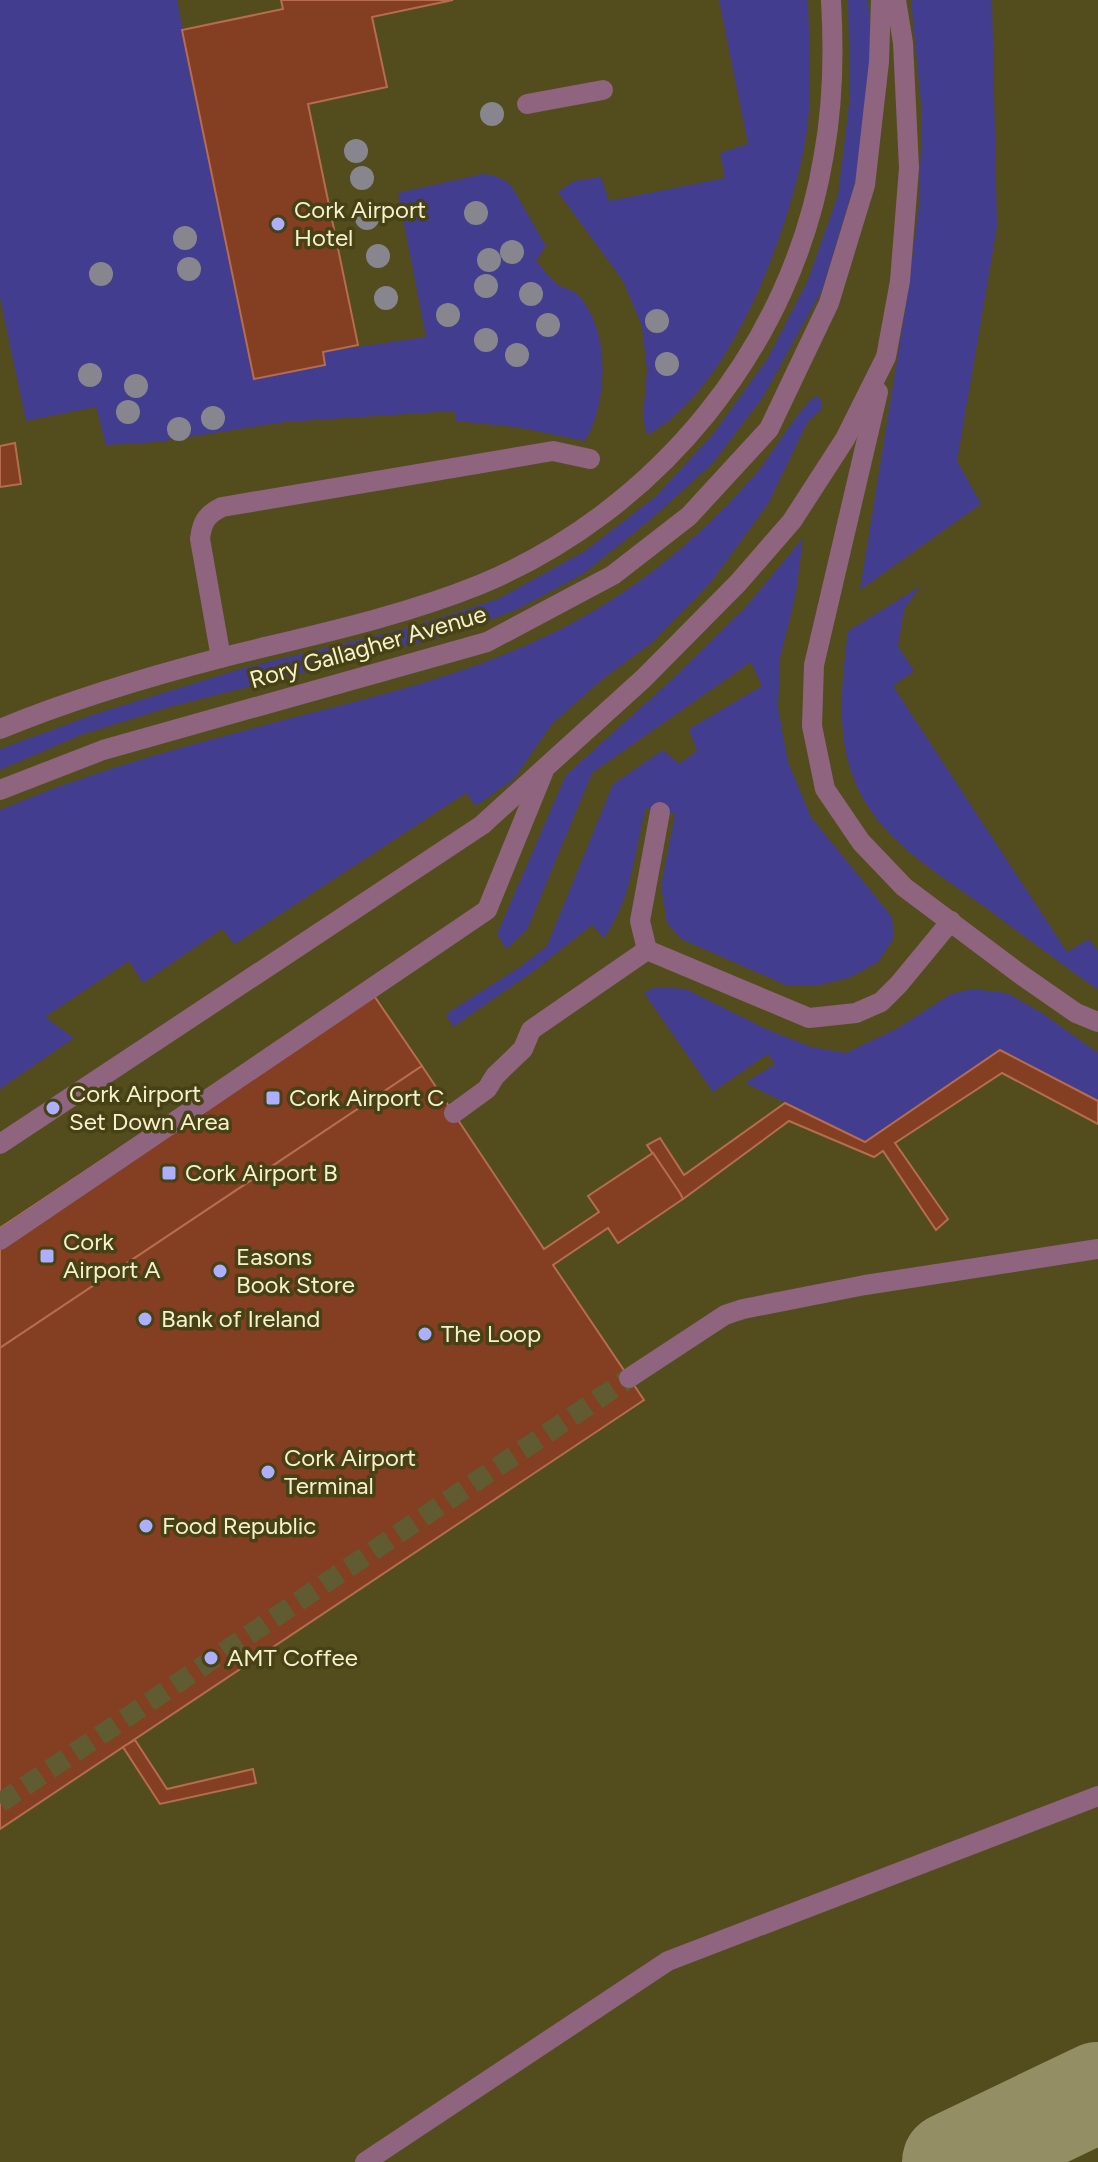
<svg xmlns="http://www.w3.org/2000/svg" width="1098" height="2162" font-family="Figtree,sans-serif">
	<style>
		.built { fill: #534d1d }
		.green { fill: #433d8f }
		.lines { fill: none; stroke-linecap: round; stroke-linejoin: round }
		.taxiway { stroke: #948e65; stroke-width: 100 }
		.building { fill: #843e21; stroke: #b66c4f; stroke-width: 2 }
		.minor-tunnel { stroke: #615b31; stroke-width: 20; stroke-dasharray: 20 10; stroke-linecap: butt }
		.minor { stroke: #8e647e; stroke-width: 20 }
		.tree { fill: #87868e }
		.poi-dot { fill: #acaffb; stroke: #474116; stroke-width: 3 }
		.labels { text-anchor: middle; stroke-width: 7; stroke-linejoin: round; paint-order: stroke }
		.poi-label { font-size: 24px; fill: #f6f1ca; stroke: #474116; text-anchor: start }
		.street-label { font-size: 24px; fill: #f6f1ca; stroke: #474116 }
	</style>
	<rect width="100%" height="100%" fill="#474116"/>
	<rect class="built" x="0" y="0" width="1098" height="2162"/>
	<g class="green">
		<path d="M0,0H177L255,379L325,365L323,352L426,337L398,193L483,174C495,175 501,178 511,185L546,246L536,261C543,268 549,278 557,284C563,289 573,289 578,295C611,330 608,403 585,441L516,427L456,421L454,411L285,422L157,442L106,445L96,407L26,421L0,298Z"/>
		<path d="M719,0H808C809,40 812,82 808,122C797,214 733,391 647,435L643,418L647,370L642,326L623,281L558,192L574,181L601,177L609,201L725,178L720,153L748,144Z"/>
		<path d="M848,0H868L872,56L856,179L822,290L763,397L713,463L649,521L583,574L518,609L446,636L170,707L81,735L0,770V749L95,714L244,668L411,627L498,599L585,551L655,497L714,433L768,358L808,280L838,195L850,96Z"/>
		<path d="M911,0H992L997,227L957,461L981,504L860,590L908,292L919,205L922,114Z"/>
		<path d="M817,395L822,403L821,410L808,421L768,504L711,582L653,642L604,678L552,724L514,779L476,806L466,793L235,944L222,929L143,983L129,961L45,1017L74,1038L0,1089V810C98,768 204,741 307,714C406,689 503,664 592,612C655,575 710,527 758,471C774,452 799,407 817,395Z"/>
		<path d="M803,538L796,593L780,658L778,708L788,762L811,817L892,917L894,938L878,962L849,978L819,985L788,986L681,939L667,923L661,886L675,814L646,808C633,855 633,897 604,938L592,925L534,971L453,1027L446,1014L520,967L547,946L613,784L663,750L679,764L697,751L689,729L762,686L751,662L592,773L527,930L506,949L497,934L566,775L666,685L745,608Z"/>
		<path d="M921,586L904,609L898,646L914,671L893,686L1067,952L1089,939L1098,952V990C1060,963 1022,935 985,907C936,872 879,840 855,782C835,734 842,681 848,631Z"/>
		<path d="M655,987L686,989L766,1029L811,1047L846,1053L898,1028L951,994L972,989L1007,993L1042,1013L1098,1053V1101L1000,1050L865,1142L745,1083L775,1064L768,1054L713,1092L644,993Z"/>
	</g>
	<g class="lines">
		<path class="taxiway" d="M952,2162L1098,2092"/>
	</g>
	<g class="building">
		<path d="M281,0H453L372,17L387,87L308,104L358,345L323,352L325,365L254,379L182,30L283,9Z"/>
		<path d="M15,443L21,484L0,487V446Z"/>
		<path d="M366,984L422,1066L0,1348V1228Z"/>
		<path d="M1000,1050L1098,1101V1124L1002,1073L895,1143L948,1219L936,1230L883,1151L874,1157L789,1121L683,1199L647,1145L660,1138L684,1175L785,1103L865,1142Z"/>
		<path d="M422,1066L544,1249L599,1212L588,1196L653,1153L680,1193L683,1199L618,1243L608,1228L553,1265L644,1400L0,1829V1348Z"/>
		<path d="M135,1740L167,1789L253,1769L256,1783L160,1804L123,1747Z"/>
	</g>
	<g class="lines">
		<path class="minor-tunnel" d="M0,1803L629,1378"/>
		<g class="minor">
			<path d="M527,104L603,90"/>
			<path d="M878,392L814,665L812,726L825,789L861,842L904,887L1020,974L1076,1013L1098,1022"/>
			<path d="M221,658L200,539C202,522 206,515 222,507L553,451L590,459"/>
			<path d="M0,729C72,699 147,677 224,657C309,636 397,618 479,585C658,511 793,345 824,154C833,104 834,51 831,0"/>
			<path d="M0,790L103,750L487,642L613,575L689,516L769,429L829,303L865,185L879,62L881,0"/>
			<path d="M647,950L640,921L660,812"/>
			<path d="M454,1113L487,1089L495,1076L523,1049L531,1030L647,950L809,1018L856,1013L881,1002L899,984L951,921"/>
			<path d="M0,1144L482,825L644,678L738,583L792,521L845,439L886,357L900,281L909,168L903,43L896,0"/>
			<path d="M0,1240L487,910L543,773"/>
			<path d="M629,1378L725,1315L743,1309L865,1285L1098,1249"/>
			<path d="M365,2162L668,1961L1098,1796"/>
		</g>
	</g>
	<g class="tree">
		<circle cx="492" cy="114" r="12"/>
		<circle cx="356" cy="151" r="12"/>
		<circle cx="362" cy="178" r="12"/>
		<circle cx="476" cy="213" r="12"/>
		<circle cx="367" cy="218" r="12"/>
		<circle cx="185" cy="238" r="12"/>
		<circle cx="512" cy="252" r="12"/>
		<circle cx="378" cy="256" r="12"/>
		<circle cx="489" cy="260" r="12"/>
		<circle cx="189" cy="269" r="12"/>
		<circle cx="101" cy="274" r="12"/>
		<circle cx="486" cy="286" r="12"/>
		<circle cx="531" cy="294" r="12"/>
		<circle cx="386" cy="298" r="12"/>
		<circle cx="448" cy="315" r="12"/>
		<circle cx="657" cy="321" r="12"/>
		<circle cx="548" cy="325" r="12"/>
		<circle cx="486" cy="340" r="12"/>
		<circle cx="517" cy="355" r="12"/>
		<circle cx="667" cy="364" r="12"/>
		<circle cx="90" cy="375" r="12"/>
		<circle cx="136" cy="386" r="12"/>
		<circle cx="128" cy="412" r="12"/>
		<circle cx="213" cy="418" r="12"/>
		<circle cx="179" cy="429" r="12"/>
	</g>
	<g class="poi-dot">
		<circle cx="278" cy="224" r="8"/>
		<rect x="265" y="1090" width="16" height="16" rx="4"/>
		<circle cx="53" cy="1108" r="8"/>
		<rect x="161" y="1165" width="16" height="16" rx="4"/>
		<rect x="39" y="1248" width="16" height="16" rx="4"/>
		<circle cx="220" cy="1271" r="8"/>
		<circle cx="145" cy="1319" r="8"/>
		<circle cx="425" cy="1334" r="8"/>
		<circle cx="268" cy="1472" r="8"/>
		<circle cx="146" cy="1526" r="8"/>
		<circle cx="211" cy="1658" r="8"/>
	</g>
	<g class="labels">
		<g class="poi-label">
			<text x="294" y="218">Cork Airport<tspan x="294" dy="28">Hotel</tspan></text>
			<text x="69" y="1102">Cork Airport<tspan x="69" dy="28">Set Down Area</tspan></text>
			<text x="289" y="1106">Cork Airport C</text>
			<text x="185" y="1181">Cork Airport B</text>
			<text x="63" y="1250">Cork<tspan x="63" dy="28">Airport A</tspan></text>
			<text x="236" y="1265">Easons<tspan x="236" dy="28">Book Store</tspan></text>
			<text x="161" y="1327">Bank of Ireland</text>
			<text x="441" y="1342">The Loop</text>
			<text x="284" y="1466">Cork Airport<tspan x="284" dy="28">Terminal</tspan></text>
			<text x="162" y="1534">Food Republic</text>
			<text x="227" y="1666">AMT Coffee</text>
		</g>
		<g class="street-label">
			<text transform="translate(368 647) rotate(-16)" y="8">Rory Gallagher Avenue</text>
		</g>
	</g>
</svg>
